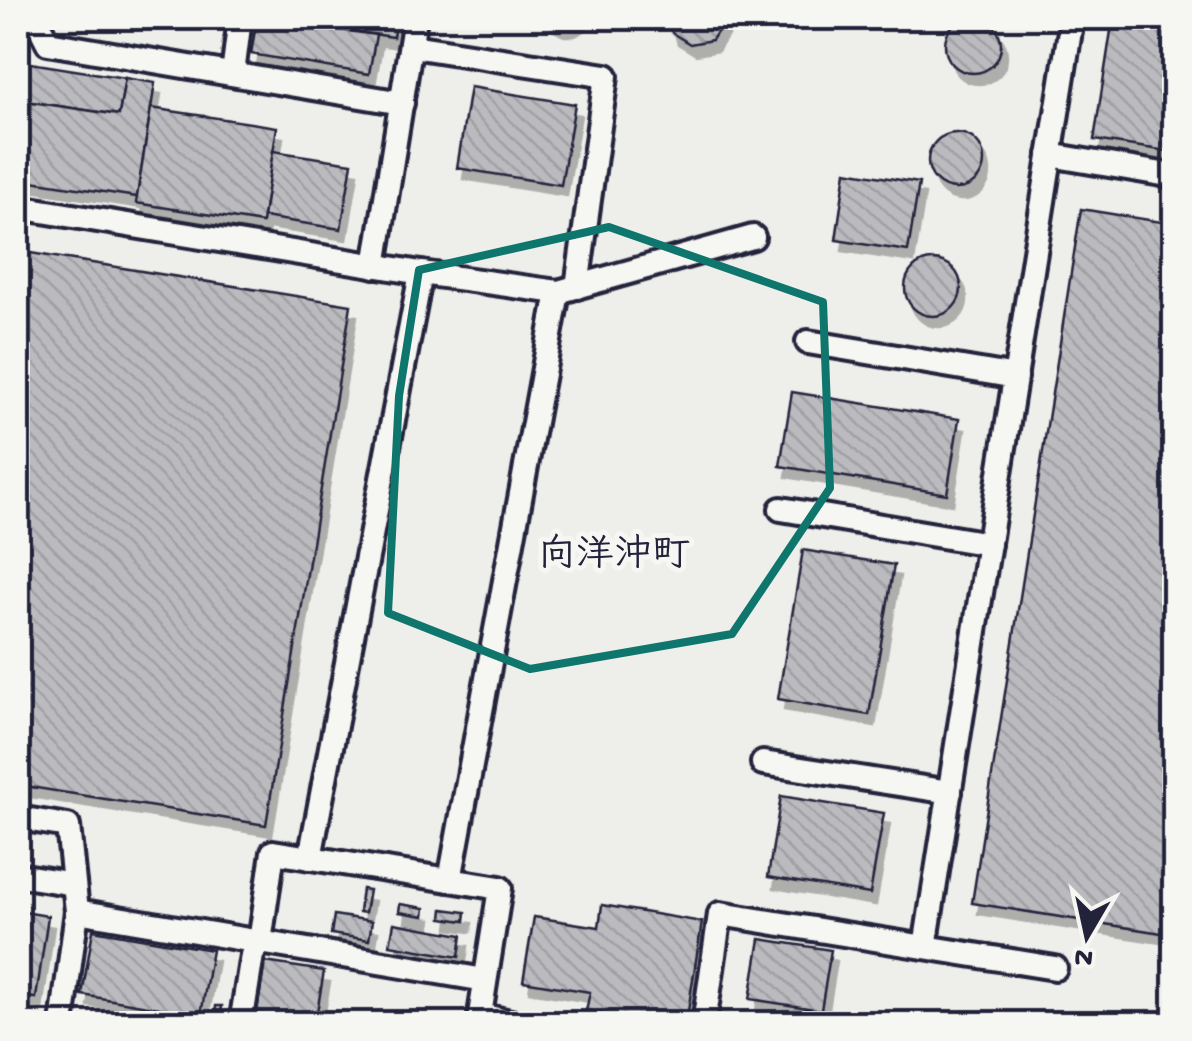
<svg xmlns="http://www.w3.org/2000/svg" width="1192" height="1041" font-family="'Gochi Hand','Klee One',sans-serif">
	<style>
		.building { fill: url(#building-back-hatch); stroke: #22223b; stroke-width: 2.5; filter: url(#shadow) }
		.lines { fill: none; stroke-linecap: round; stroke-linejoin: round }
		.minor-casing { stroke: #22223b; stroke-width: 30 }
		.minor { stroke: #f6f6f2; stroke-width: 22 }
		.marked { fill: none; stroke: #0f766e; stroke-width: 8; stroke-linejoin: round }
		.labels { text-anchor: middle; stroke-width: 10; stroke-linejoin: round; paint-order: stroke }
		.neighbourhood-label { font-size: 38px; font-weight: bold; fill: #22223b; stroke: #f6f6f2 }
	</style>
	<defs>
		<pattern id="building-back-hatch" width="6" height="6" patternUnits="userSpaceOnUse" patternTransform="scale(2.5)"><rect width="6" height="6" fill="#bbbbbf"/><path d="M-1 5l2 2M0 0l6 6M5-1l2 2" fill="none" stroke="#a0a0a5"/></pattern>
		<filter id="shadow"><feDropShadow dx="6" dy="11" stdDeviation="0" flood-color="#0004"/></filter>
	</defs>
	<rect width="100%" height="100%" fill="#eeeeeb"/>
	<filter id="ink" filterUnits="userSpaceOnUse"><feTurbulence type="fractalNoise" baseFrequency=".01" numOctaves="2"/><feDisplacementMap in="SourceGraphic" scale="20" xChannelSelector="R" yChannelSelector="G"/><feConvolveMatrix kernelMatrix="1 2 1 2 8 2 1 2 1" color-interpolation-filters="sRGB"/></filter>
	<g filter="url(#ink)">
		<g class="building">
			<circle cx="973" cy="45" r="28"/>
			<path d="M257,18L376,35L369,74L251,54Z"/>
			<path d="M314,18H336L334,28L313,24Z"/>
			<path d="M336,18H396L393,37L334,28Z"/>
			<path d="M544,18H582L569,25H558Z"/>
			<path d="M668,18H723V23L712,40L690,44L672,33Z"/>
			<path d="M1113,18H1174V152L1094,140Z"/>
			<path d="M18,61L125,78L119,115L18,100Z"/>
			<path d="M125,78L155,83L137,197L18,179V100L119,115Z"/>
			<path d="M470,87L575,104L561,185L457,168Z"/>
			<path d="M151,108L277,127L262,223L136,203Z"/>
			<circle cx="956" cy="161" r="28"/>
			<path d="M273,151L352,163L341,229L263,217Z"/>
			<path d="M846,171L919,183L908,251L836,240Z"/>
			<path d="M1081,209L1174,224V935L972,903Z"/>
			<path d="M18,251L351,305L266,825L18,785Z"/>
			<circle cx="933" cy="288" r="28"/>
			<path d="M792,392L959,419L947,494L780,466Z"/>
			<path d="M803,550L894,565L869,715L778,699Z"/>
			<path d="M781,796L884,813L870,894L768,877Z"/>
			<path d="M362,889L369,890L365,913L359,912Z"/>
			<path d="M400,904L425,908L424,916L399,912Z"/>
			<path d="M602,905L702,922L686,1024H663L586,1011L590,992L523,981L534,917L599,927Z"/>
			<path d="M443,909L466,912L465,921L442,918Z"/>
			<path d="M18,911L48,916L36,998L18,996Z"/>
			<path d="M334,915L372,921L369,940L331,934Z"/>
			<path d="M394,923L462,935L459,957L390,945Z"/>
			<path d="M93,930L212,950L201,1015L82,995Z"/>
			<path d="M760,939L831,950L821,1010L750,999Z"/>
			<path d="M265,962L324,971L315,1024H255Z"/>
			<path d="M216,1006H222L220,1024H214Z"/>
		</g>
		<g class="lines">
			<g class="minor-casing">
				<g id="minor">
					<path d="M38,23L48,43L402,103"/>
					<path d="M412,46L606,76L577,287"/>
					<path d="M233,74L240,18"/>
					<path d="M1050,155L1174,176"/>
					<path d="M18,207L421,273L558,292L753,237"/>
					<path d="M375,266L415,18"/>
					<path d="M808,342L1016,377"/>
					<path d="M781,509L989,544"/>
					<path d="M763,763L950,792"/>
					<path d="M18,818L68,826L77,911L62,1024"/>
					<path d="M310,858L421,273"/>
					<path d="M18,875L74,884"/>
					<path d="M450,880L558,292"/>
					<path d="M77,911L485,980"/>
					<path d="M925,947L1072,18"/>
					<path d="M241,1024L252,955L260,942L273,852L500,888L480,1015L519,1024"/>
					<path d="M704,1024L720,914L1055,968"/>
				</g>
			</g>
			<use href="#minor" class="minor"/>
		</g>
	</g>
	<path class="marked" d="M609,227L823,302L830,488L732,634L530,669L388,613L399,396L419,270Z"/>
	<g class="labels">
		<g class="neighbourhood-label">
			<text x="614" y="565">向洋沖町</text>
		</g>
	</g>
	<rect width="1192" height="1041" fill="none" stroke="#f6f6f2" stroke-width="60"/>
	<rect x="30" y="30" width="1132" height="981" fill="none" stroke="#22223b" stroke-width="4" filter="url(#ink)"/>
	<g transform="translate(1087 936) rotate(189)" stroke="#f6f6f2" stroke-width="8" paint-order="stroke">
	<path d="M0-8L18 38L0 25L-18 38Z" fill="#22223b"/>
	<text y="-15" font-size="28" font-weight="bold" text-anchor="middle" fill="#22223b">N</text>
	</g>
</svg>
